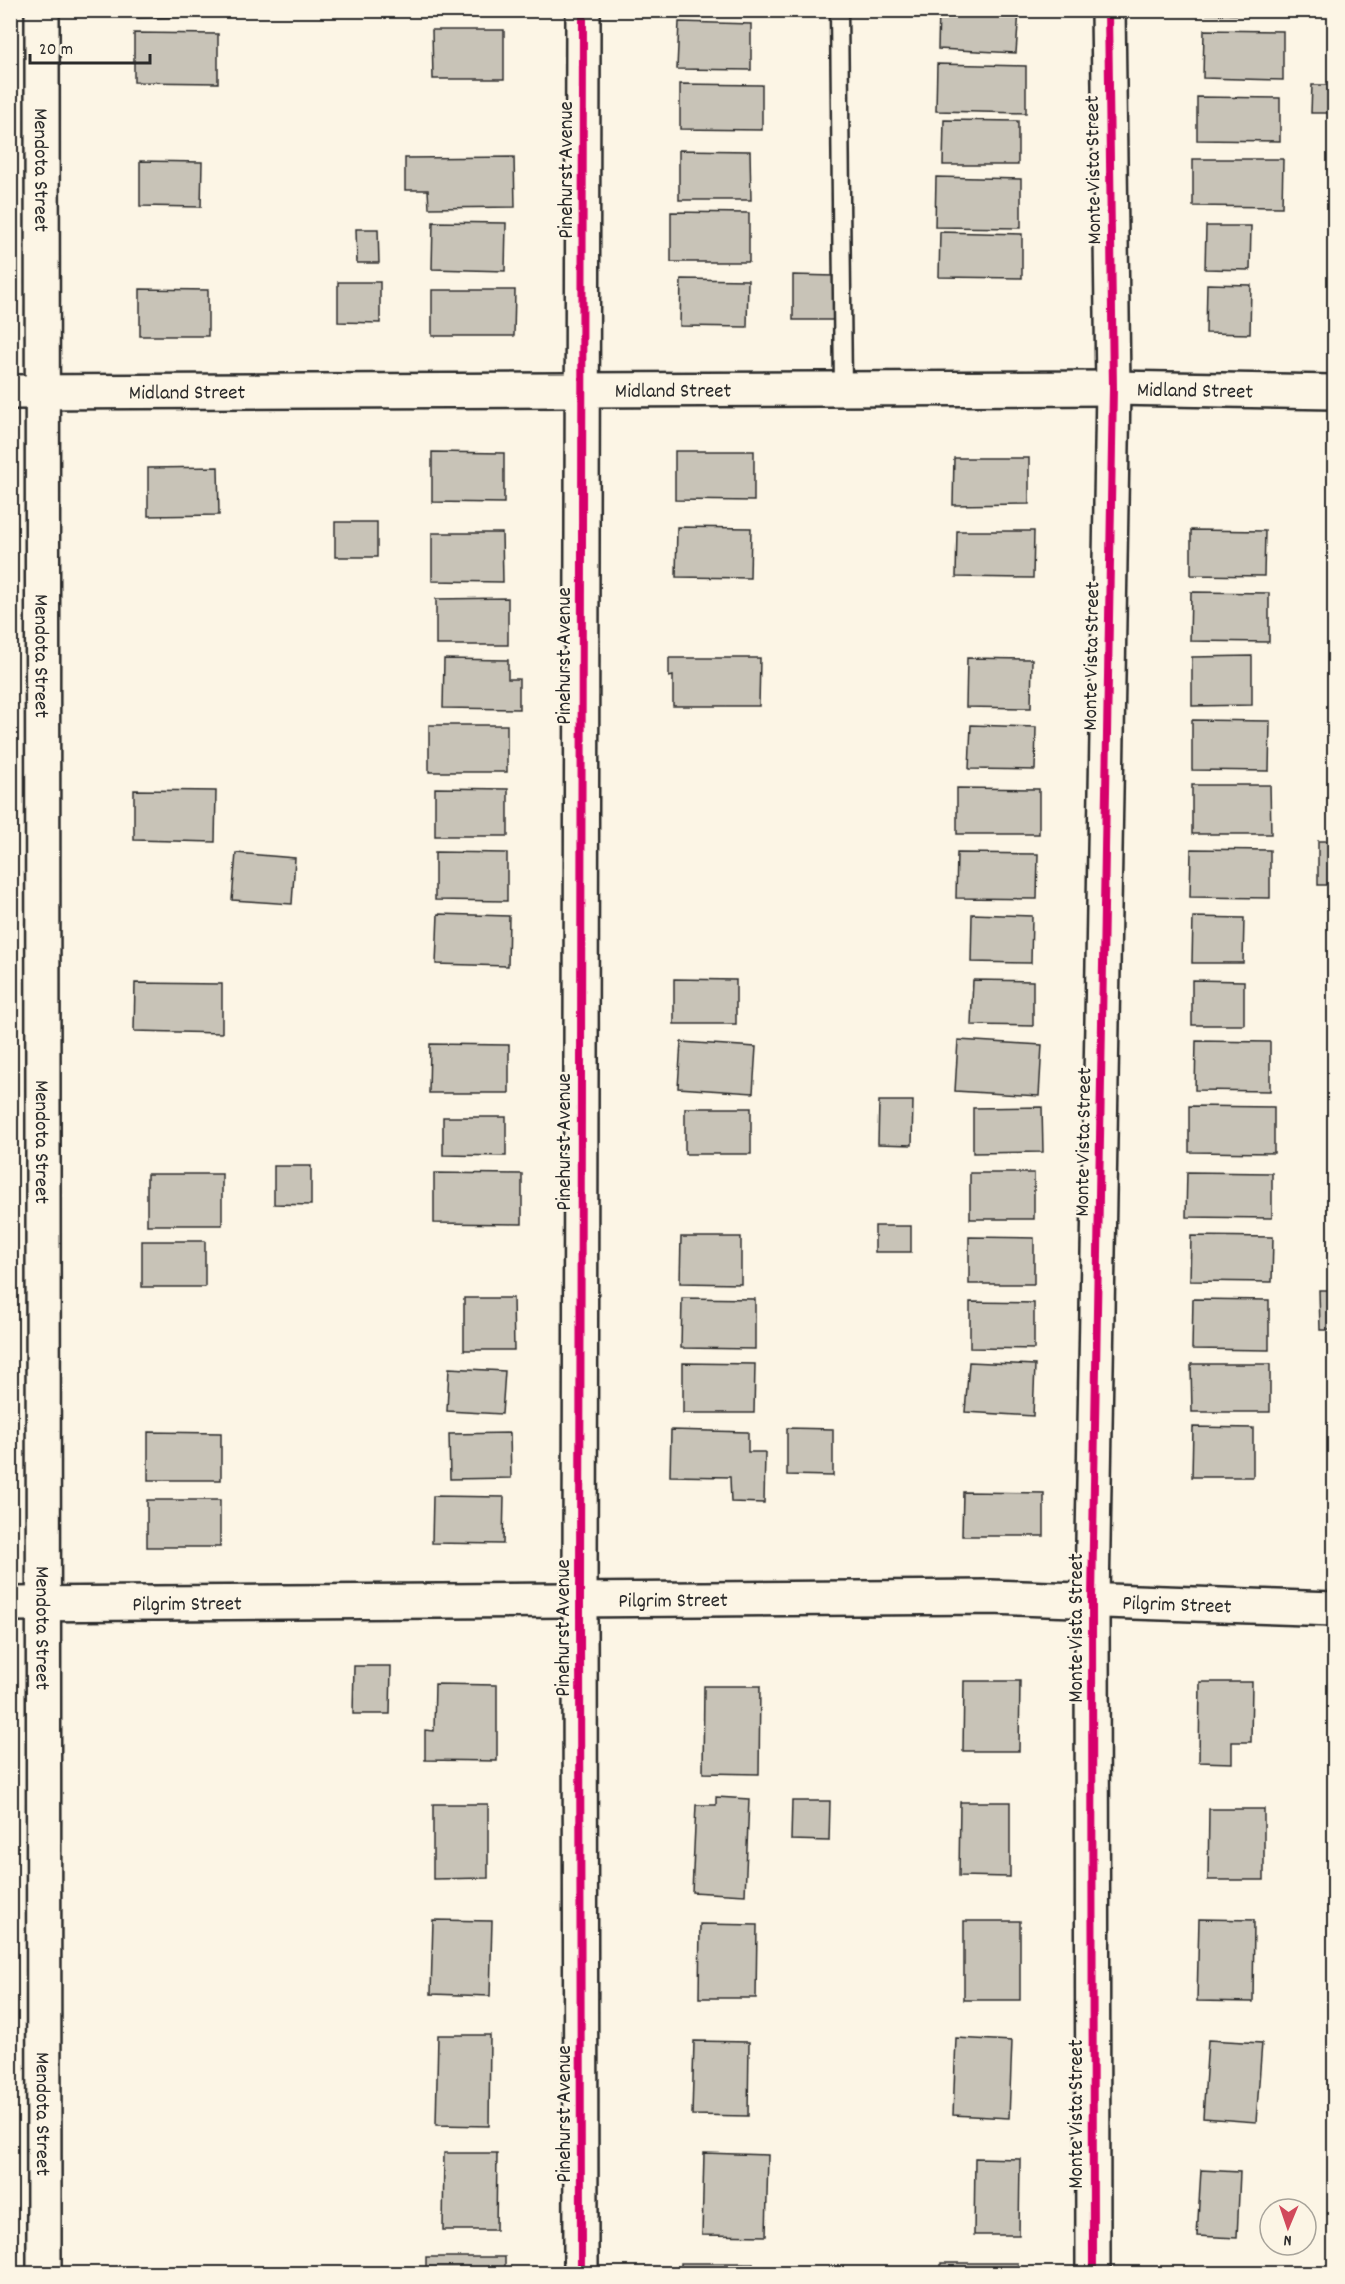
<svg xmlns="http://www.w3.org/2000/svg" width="1345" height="2284" font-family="Dekko,sans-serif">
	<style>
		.building { fill: #c8c3b7; stroke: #2b2b2b; stroke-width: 1.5 }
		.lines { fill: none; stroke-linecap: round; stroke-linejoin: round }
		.lane-casing { stroke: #2b2b2b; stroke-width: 21 }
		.street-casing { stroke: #2b2b2b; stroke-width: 38 }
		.lane { stroke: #fcf5e5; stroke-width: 16 }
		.street { stroke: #fcf5e5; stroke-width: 33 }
		.cycleway-casing { stroke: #fcf5e5; stroke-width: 11 }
		.cycleway { stroke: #d6006c; stroke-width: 8 }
		.labels { text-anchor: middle; stroke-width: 5; stroke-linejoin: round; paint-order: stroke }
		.street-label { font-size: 21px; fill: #2b2b2b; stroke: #fcf5e5 }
	</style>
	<rect width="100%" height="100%" fill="#fcf5e5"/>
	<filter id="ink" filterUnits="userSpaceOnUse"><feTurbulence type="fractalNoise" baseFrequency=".0167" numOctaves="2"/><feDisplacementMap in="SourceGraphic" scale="12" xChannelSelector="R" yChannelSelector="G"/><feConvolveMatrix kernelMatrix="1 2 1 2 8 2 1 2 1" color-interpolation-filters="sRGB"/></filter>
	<g filter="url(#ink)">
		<g class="building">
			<path d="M138,10H192V17L138,18Z"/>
			<rect x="450" y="10" width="69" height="5"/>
			<path d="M939,10H1019L1016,53L938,49Z"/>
			<path d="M1193,10H1285L1284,15L1193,14Z"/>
			<path d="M679,22L751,24V70L677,69Z"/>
			<path d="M432,30H504V79H433Z"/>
			<path d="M1204,30L1283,31V80L1203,78Z"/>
			<path d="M134,33L218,34V83L134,82Z"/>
			<path d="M937,64L1026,66V113L936,111Z"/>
			<path d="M680,84L762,85V130L680,129Z"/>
			<path d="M1312,85H1334V113H1311Z"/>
			<path d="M1197,97L1280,98V141L1197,140Z"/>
			<path d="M944,120L1018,121V165H943Z"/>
			<path d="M679,150L750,151L751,200H679Z"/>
			<path d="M514,157L515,207L429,208L428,190H405V158Z"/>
			<path d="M1193,159H1283L1282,207L1193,206Z"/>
			<path d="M140,161L202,162L201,207L140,206Z"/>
			<path d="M936,177L1021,179V228L935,227Z"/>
			<path d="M671,212L749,213V262H671Z"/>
			<path d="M433,222L506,223L505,271L432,269Z"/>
			<path d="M1206,226H1251L1250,270L1205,269Z"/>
			<path d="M356,229H378L379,263H357Z"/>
			<path d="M940,232L1022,234V278L939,277Z"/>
			<path d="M793,275L835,276V320H793Z"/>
			<path d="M681,279L748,280L747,327L680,326Z"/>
			<path d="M338,282H380V323L338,322Z"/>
			<path d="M1207,284L1251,285L1250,334L1206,333Z"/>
			<path d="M140,289L208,290V336H140Z"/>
			<path d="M432,290H515L514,336H432Z"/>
			<path d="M675,451H754V501L675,500Z"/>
			<path d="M432,452L504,453V503L432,502Z"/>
			<path d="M954,458H1029V504L953,505Z"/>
			<path d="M218,467L219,515L148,516V468Z"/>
			<rect x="335" y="522" width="42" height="35"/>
			<path d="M677,527L751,528L750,578L676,577Z"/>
			<path d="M1191,530L1265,531L1264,576L1191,575Z"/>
			<path d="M957,531H1034L1033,578L956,577Z"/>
			<path d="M432,533H502L503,582L432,581Z"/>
			<path d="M1191,592L1269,593V642L1190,641Z"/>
			<path d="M508,598V645H436V599Z"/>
			<path d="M1252,656V705L1192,706V657Z"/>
			<path d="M669,658H760L759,706H673V676L669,677Z"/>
			<path d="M967,658L1032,659L1031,708L966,707Z"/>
			<path d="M444,659L508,660V679H519V709L443,708Z"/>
			<path d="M1192,720L1270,721L1269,771L1192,770Z"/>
			<rect x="429" y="725" width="78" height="47"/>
			<path d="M971,725L1036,727L1035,770L969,769Z"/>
			<path d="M1192,785H1270L1271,834H1192Z"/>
			<path d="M435,788L508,789V836H435Z"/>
			<path d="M957,788L1039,789V834H957Z"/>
			<path d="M134,790L216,791L215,842L134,840Z"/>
			<rect x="1318" y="841" width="16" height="44"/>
			<path d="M1191,849L1270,850V898L1190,897Z"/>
			<path d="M435,852L507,853V901L435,900Z"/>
			<path d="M236,853L295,858L292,904L232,900Z"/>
			<path d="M957,853L1038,854L1037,899L956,898Z"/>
			<path d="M438,914L509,916L508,966L436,964Z"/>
			<path d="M972,914L1032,916L1031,963L971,962Z"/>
			<path d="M1193,917L1244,918L1243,963H1192Z"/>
			<path d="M674,979L736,980V1024H674Z"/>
			<path d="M973,980L1033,981V1026L971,1025Z"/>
			<path d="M1192,980L1244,981V1025H1192Z"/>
			<path d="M135,983L222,984V1033L134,1031Z"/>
			<path d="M958,1040L1042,1045L1039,1096L955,1091Z"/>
			<path d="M1196,1041L1270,1042V1091L1195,1090Z"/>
			<path d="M681,1042L756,1047L753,1093L678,1088Z"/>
			<path d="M430,1044L509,1045V1093H429Z"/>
			<path d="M879,1101H913L912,1145L878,1144Z"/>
			<path d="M1189,1106L1274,1107V1153L1189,1152Z"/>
			<path d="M1042,1107L1043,1152L973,1153V1108Z"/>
			<rect x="685" y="1108" width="66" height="46"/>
			<path d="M443,1117H506V1156L443,1155Z"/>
			<path d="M274,1166H311V1205L274,1204Z"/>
			<path d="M1187,1172L1272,1173V1218L1186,1217Z"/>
			<path d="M434,1173L522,1174V1224L434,1223Z"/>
			<rect x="970" y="1173" width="64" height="46"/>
			<rect x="147" y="1174" width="75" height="51"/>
			<rect x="875" y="1226" width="36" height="26"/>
			<path d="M1191,1236L1273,1237L1272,1282L1190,1281Z"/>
			<path d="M681,1237H741V1284L680,1283Z"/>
			<path d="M969,1237L1034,1238V1284H969Z"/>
			<rect x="142" y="1241" width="63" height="46"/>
			<path d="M1319,1290H1334V1330H1320Z"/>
			<path d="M464,1298H513L514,1350H464Z"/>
			<path d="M682,1298L755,1299V1349L681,1348Z"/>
			<path d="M1193,1299L1269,1300V1350L1192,1349Z"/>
			<path d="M970,1302L1034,1303V1349L970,1348Z"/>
			<path d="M969,1362L1035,1365L1033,1416L965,1412Z"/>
			<path d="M683,1363L755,1364L754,1413H683Z"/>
			<path d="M1191,1364H1270V1412H1192Z"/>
			<path d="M449,1368L505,1371L502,1414L447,1411Z"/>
			<path d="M1193,1427L1253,1428V1477H1192Z"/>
			<path d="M787,1428L833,1429V1476L787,1475Z"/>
			<path d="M671,1430L748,1432V1452H765L764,1503L731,1502L730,1477L670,1476Z"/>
			<path d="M148,1432L221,1433V1480H148Z"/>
			<path d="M510,1433L511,1478L450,1479L449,1434Z"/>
			<path d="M963,1492L1044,1493V1536H962Z"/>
			<path d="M433,1496L504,1497L503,1544L432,1543Z"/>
			<rect x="147" y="1500" width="73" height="47"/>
			<path d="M354,1666H391L390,1714H353Z"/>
			<path d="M964,1681H1020L1019,1751H963Z"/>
			<path d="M1200,1682H1252L1251,1742H1232V1763L1199,1762Z"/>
			<path d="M435,1684L497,1685V1761L425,1760V1730L434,1731Z"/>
			<path d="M704,1686H760L759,1774L703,1773Z"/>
			<path d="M716,1797L749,1799L745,1895L692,1892L696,1805H716Z"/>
			<path d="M792,1801H830L829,1841L791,1840Z"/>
			<path d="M960,1802H1010V1877L959,1876Z"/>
			<path d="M433,1804H488V1878L433,1879Z"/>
			<path d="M1209,1809H1264V1880H1208Z"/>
			<path d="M1199,1919L1254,1920L1253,2002L1197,2001Z"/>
			<path d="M433,1920L492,1921L490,1996L431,1994Z"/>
			<rect x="964" y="1921" width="56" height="79"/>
			<path d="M700,1924L757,1925L756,1998H699Z"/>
			<path d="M438,2035H490L489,2126L436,2125Z"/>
			<path d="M956,2038L1012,2041L1009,2118L953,2115Z"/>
			<path d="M1208,2040L1262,2043L1256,2122L1203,2118Z"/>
			<path d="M694,2041L749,2042L748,2116L692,2115Z"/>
			<path d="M444,2153H497L496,2230H443Z"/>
			<path d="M704,2153L768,2155L766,2236L702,2235Z"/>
			<path d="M975,2158L1020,2159L1019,2235H974Z"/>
			<path d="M1201,2170L1240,2172L1237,2238L1197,2236Z"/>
			<rect x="426" y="2257" width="79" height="17"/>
			<rect x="681" y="2263" width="72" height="11"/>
			<rect x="941" y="2263" width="77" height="11"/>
			<path d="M1193,2270L1272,2271V2274H1193Z"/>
		</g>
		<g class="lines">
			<g class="lane-casing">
				<path id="lane" d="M839,10L843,389"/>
			</g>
			<g class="street-casing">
				<g id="street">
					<path id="s1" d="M42,10L44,2274"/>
					<path id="s2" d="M10,392L1113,388L1334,392"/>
					<path id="s3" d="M10,1604L991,1597L1334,1609"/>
					<path d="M581,2274L580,1599L583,10"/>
					<path d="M1093,2274L1092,1599L1113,388L1108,10"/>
				</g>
			</g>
			<use href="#lane" class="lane"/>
			<use href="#street" class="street"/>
			<g class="cycleway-casing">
				<g id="cycleway">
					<path d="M581,2274L580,1599L583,10"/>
					<path d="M1093,2274L1092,1599L1113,388L1108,10"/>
				</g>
			</g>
			<use href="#cycleway" class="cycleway"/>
		</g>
	</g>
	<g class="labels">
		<g class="street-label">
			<text dy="7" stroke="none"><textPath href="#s1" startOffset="160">Mendota Street</textPath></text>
			<text transform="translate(565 170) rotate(-90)" y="7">Pinehurst Avenue</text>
			<text transform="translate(1092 170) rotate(-91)" y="7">Monte Vista Street</text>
			<text dy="7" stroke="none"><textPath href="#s2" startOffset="663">Midland Street</textPath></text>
			<text dy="7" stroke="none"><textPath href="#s2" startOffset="1185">Midland Street</textPath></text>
			<text dy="7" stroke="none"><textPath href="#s2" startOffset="177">Midland Street</textPath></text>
			<text dy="7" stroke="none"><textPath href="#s1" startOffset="646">Mendota Street</textPath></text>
			<text transform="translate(563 656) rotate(-90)" y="7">Pinehurst Avenue</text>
			<text transform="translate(1090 656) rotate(-89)" y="7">Monte Vista Street</text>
			<text dy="7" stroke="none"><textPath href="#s1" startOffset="1132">Mendota Street</textPath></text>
			<text transform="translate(563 1142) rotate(-90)" y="7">Pinehurst Avenue</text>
			<text transform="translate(1082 1142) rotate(-89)" y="7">Monte Vista Street</text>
			<text dy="7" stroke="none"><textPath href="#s3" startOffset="663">Pilgrim Street</textPath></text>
			<text dy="7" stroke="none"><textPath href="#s3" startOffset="177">Pilgrim Street</textPath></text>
			<text dy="7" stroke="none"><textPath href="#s3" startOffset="1167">Pilgrim Street</textPath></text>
			<text dy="7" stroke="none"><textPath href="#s1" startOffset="1618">Mendota Street</textPath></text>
			<text transform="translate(562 1628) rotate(-90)" y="7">Pinehurst Avenue</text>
			<text transform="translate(1075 1628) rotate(-90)" y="7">Monte Vista Street</text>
			<text dy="7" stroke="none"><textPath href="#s1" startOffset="2104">Mendota Street</textPath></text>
			<text transform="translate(563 2114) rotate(-90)" y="7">Pinehurst Avenue</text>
			<text transform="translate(1075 2114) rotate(-90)" y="7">Monte Vista Street</text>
		</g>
	</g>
	<rect width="1345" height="2284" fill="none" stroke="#fcf5e5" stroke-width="36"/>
	<rect x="18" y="18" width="1309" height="2248" fill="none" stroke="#2b2b2b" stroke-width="2" filter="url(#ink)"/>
	<g transform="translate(1288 2227) rotate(182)"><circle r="28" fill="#fcf5e5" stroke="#a8a49b" stroke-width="1.5"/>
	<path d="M0-4.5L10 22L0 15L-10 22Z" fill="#d1495b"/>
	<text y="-9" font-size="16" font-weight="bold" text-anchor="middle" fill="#2b2b2b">N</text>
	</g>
	<path d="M30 54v9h120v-9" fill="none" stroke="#2b2b2b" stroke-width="3"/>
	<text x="39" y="54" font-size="18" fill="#2b2b2b" stroke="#fcf5e5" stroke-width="4.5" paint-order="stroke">20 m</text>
</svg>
